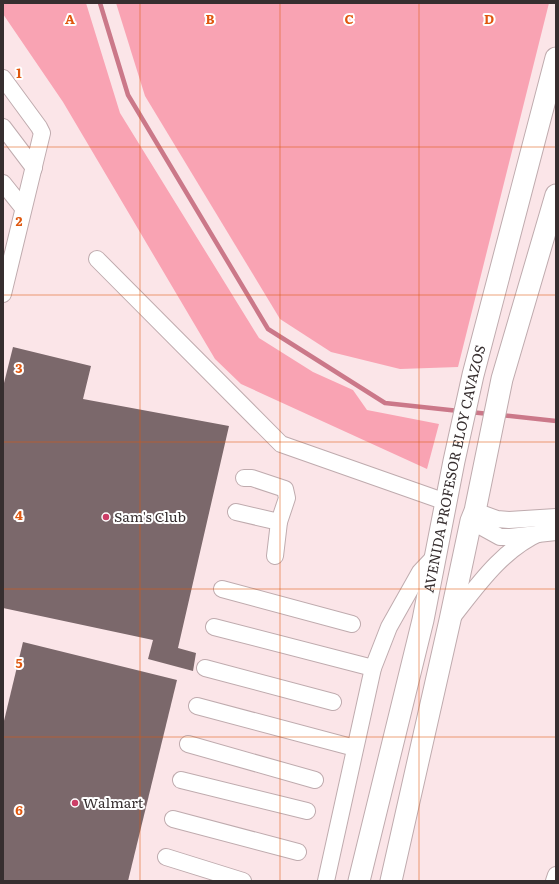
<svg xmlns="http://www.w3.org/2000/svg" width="559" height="884" font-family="Literata,serif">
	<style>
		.green { fill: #f9a3b3 }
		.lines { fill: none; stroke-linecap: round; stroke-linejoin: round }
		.stream { stroke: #cb7889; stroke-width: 4.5 }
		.building { fill: #7b686b }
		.minor-casing { stroke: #bfabae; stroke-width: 18 }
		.major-casing { stroke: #bfabae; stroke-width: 23 }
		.minor { stroke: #fff; stroke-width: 16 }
		.major { stroke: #fff; stroke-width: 21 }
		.grid { fill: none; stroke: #df570e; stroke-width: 1; stroke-opacity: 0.55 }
		.poi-dot { fill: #cc3e67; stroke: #fff; stroke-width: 1.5 }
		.labels { text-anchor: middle; stroke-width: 4; stroke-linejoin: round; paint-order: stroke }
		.street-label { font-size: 14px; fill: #362e2f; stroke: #fff }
		.poi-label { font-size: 14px; fill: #362e2f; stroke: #fff; text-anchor: start }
		.grid-label { font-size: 13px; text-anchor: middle; font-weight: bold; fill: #df570e; stroke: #fff; stroke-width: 4; stroke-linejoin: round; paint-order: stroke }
	</style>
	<rect width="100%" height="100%" fill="#fbe5e8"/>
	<g class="green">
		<path d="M3,3H86L120,113L259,338L313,372L353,390L367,410L439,424L427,469L241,384L215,359L63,102L3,14Z"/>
		<path d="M116,3H549L458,367L400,369L331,352L280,319L145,96Z"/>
	</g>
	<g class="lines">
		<g class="stream">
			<path d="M100,3L128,95L268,329L385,403L459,411"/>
			<path d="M470,412L489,414"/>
			<path d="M500,415L556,421"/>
		</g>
	</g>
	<g class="building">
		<path d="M13,347L91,366L83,399L229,426L178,648L196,653L193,671L148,659L153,640L3,608V387Z"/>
		<path d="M23,642L177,680L128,881H3V725Z"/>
	</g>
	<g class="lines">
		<g class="minor-casing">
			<g id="minor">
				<path d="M3,78L39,127L42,133L3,294"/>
				<path d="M3,127L34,168"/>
				<path d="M3,183L23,208"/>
				<path d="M97,259L281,444L446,502"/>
				<path d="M244,478H252L285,489L287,498L279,522L275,556"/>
				<path d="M475,511L497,519L509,520L556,517"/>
				<path d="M236,512L279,522"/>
				<path d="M471,521L500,537H510L556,532"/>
				<path d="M222,589L352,624"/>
				<path d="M451,619C477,586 502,549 542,532"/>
				<path d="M214,627L373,668"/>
				<path d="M205,668L333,702"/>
				<path d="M197,706L355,748"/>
				<path d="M188,744L315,780"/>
				<path d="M181,780L307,811"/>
				<path d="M173,819L298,852"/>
				<path d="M166,857L243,881"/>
				<path d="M326,881L373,668L389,627L420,572L436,555"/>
				<path d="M554,881L556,875"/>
			</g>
		</g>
		<g class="major-casing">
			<g id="major">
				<path id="s1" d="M359,881L423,620L454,461L473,375L556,58"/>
				<path d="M391,881L450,620L471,521L475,511L502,379L556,195"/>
			</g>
		</g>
		<use href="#minor" class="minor"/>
		<use href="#major" class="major"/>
	</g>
	<path class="grid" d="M140,3V881M280,3V881M419,3V881M3,147H556M3,295H556M3,442H556M3,589H556M3,737H556"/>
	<g class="poi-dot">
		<circle cx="106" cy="517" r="4"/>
		<circle cx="75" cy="803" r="4"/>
	</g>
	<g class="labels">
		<g class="street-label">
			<text dy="5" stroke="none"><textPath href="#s1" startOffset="423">AVENIDA PROFESOR ELOY CAVAZOS</textPath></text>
		</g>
		<g class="poi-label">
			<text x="114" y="522">Sam's Club</text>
			<text x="83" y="808">Walmart</text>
		</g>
	</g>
	<g class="grid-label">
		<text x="70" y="24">A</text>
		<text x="210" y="24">B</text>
		<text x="349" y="24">C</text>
		<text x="489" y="24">D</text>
		<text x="19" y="78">1</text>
		<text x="19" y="226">2</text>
		<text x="19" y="373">3</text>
		<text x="19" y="520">4</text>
		<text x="19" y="668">5</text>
		<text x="19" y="815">6</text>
	</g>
	<rect width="559" height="884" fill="none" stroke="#362e2f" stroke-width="8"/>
</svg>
